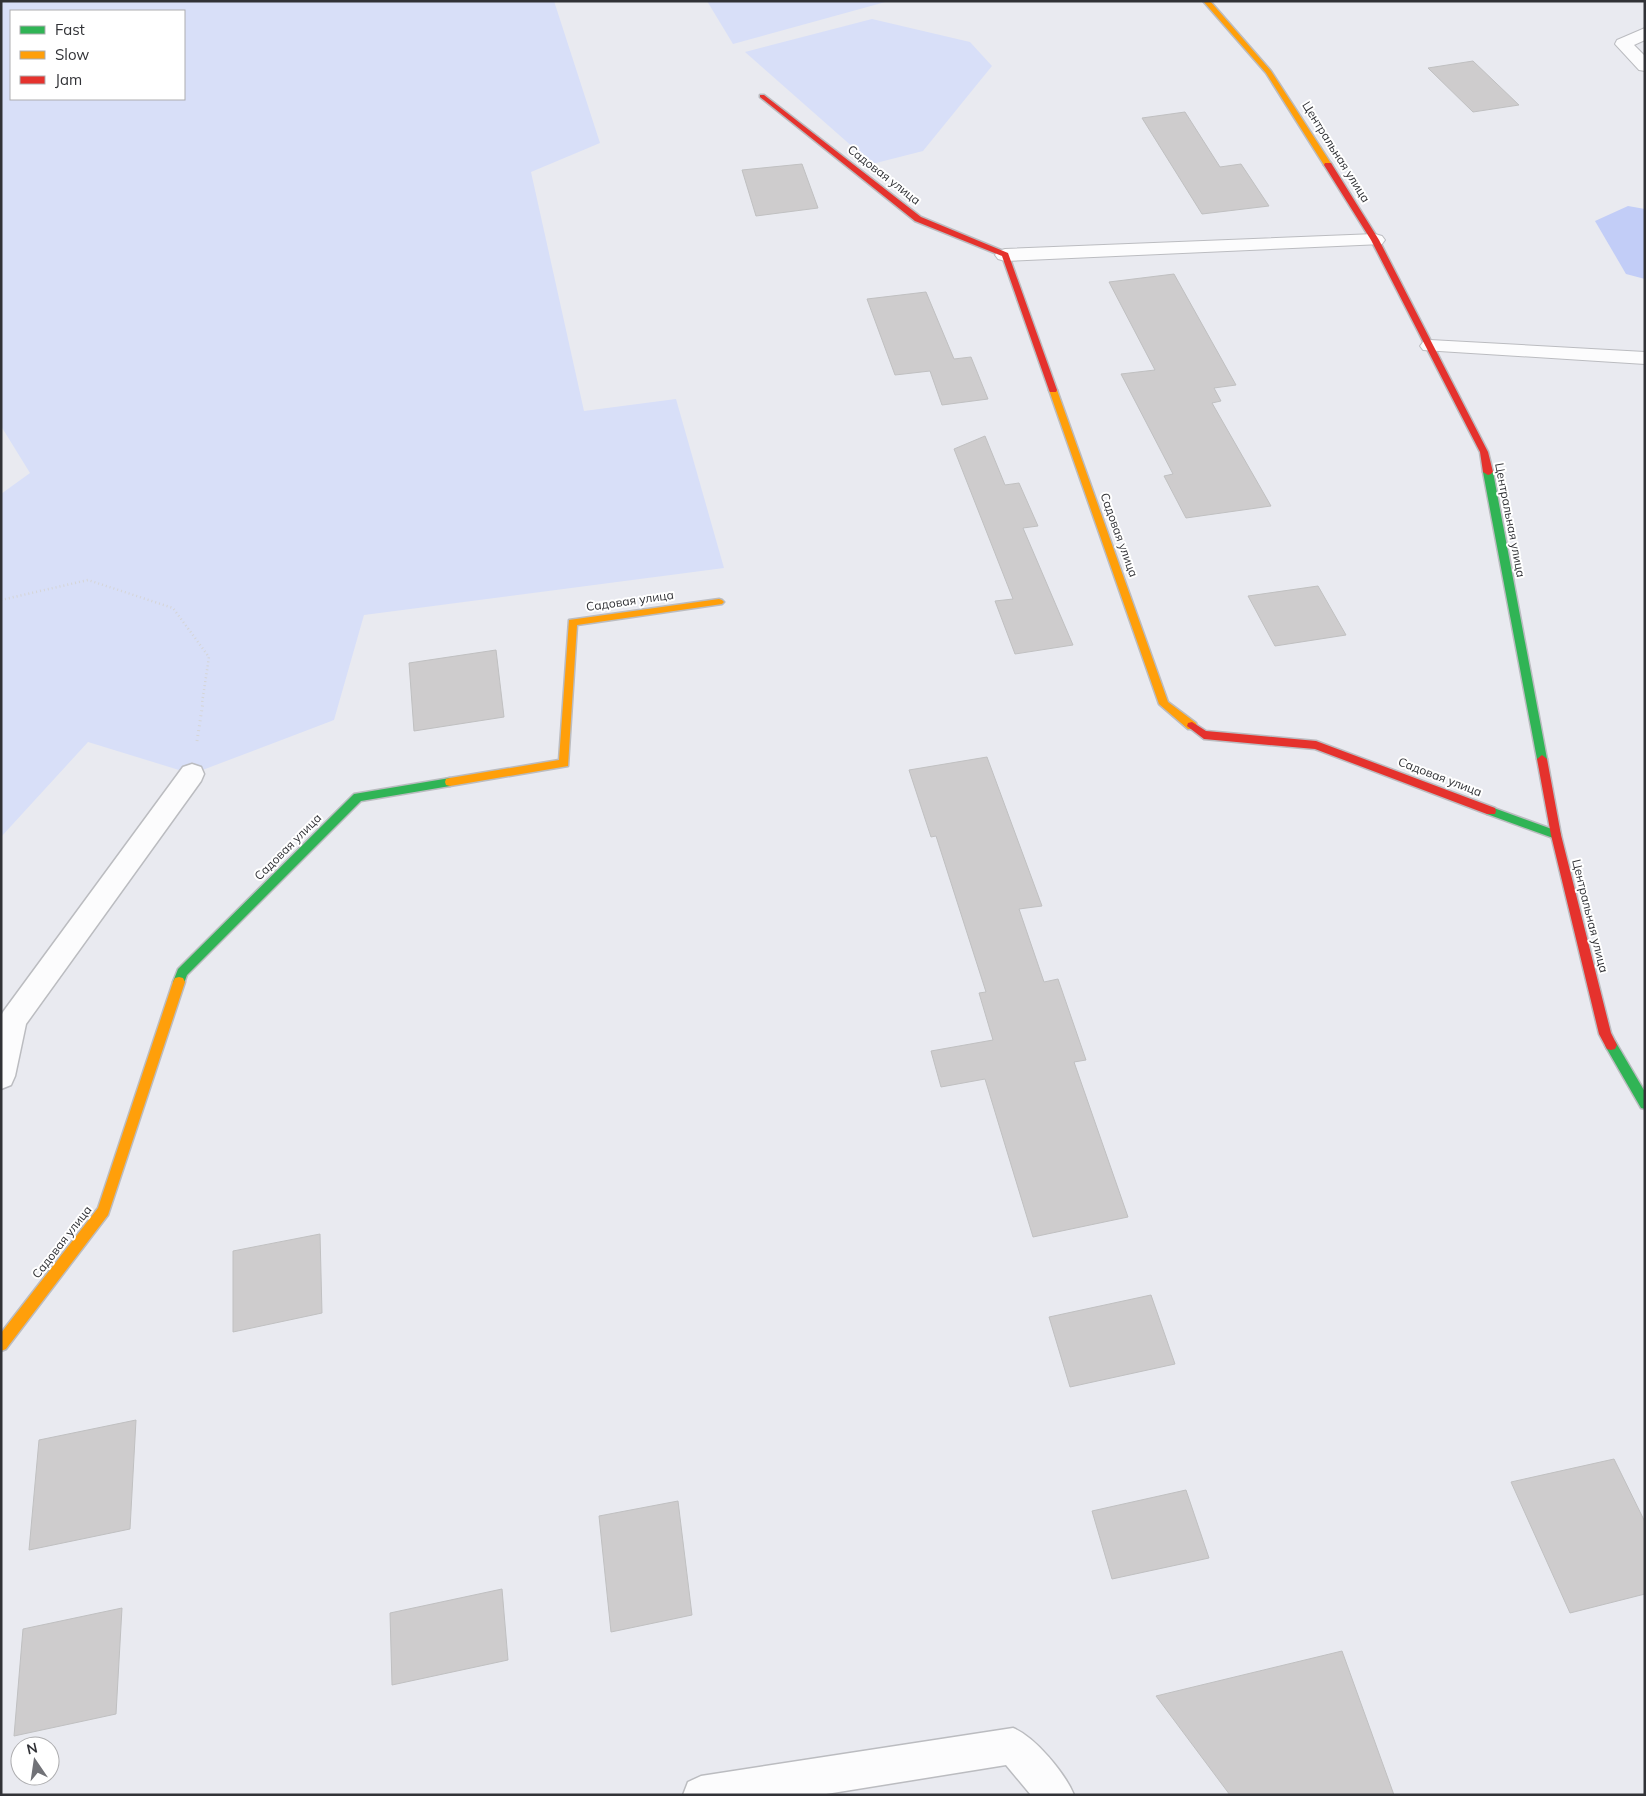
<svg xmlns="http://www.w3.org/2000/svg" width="1646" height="1796" font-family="Mulish,sans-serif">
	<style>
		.green { fill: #d8dff8; fill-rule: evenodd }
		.water { fill: #c2cdf7 }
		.building { fill: #cecccd; stroke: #c0c0c1 }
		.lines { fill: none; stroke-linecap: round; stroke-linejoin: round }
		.lane-casing { stroke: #bbbcc0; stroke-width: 3 }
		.street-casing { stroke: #bbbcc0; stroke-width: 2 }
		.fast-casing { stroke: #bbbcc0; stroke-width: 3 }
		.slow-casing { stroke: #bbbcc0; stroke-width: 3 }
		.jam-casing { stroke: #bbbcc0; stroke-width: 3 }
		.path-far1 { stroke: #d5d5d6; stroke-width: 2.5; stroke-dasharray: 1 3; stroke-linecap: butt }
		.path { stroke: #d5d5d6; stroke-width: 3; stroke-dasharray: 1 4; stroke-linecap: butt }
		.lane { fill: #fcfcfd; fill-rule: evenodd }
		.street { fill: #fcfcfd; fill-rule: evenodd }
		.fast { fill: #30b455; fill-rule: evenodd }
		.slow { fill: #ff9f0a; fill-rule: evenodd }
		.jam { fill: #e5322d; fill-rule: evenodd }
		.labels { text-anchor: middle; stroke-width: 4; stroke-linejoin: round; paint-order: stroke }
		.street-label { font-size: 12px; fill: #313236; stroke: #fff }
	</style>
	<rect width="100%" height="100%" fill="#e9eaf0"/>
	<g class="green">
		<path d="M1,1H554L600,143L531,172L584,411L676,399L724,568L364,615L334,720L192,774L88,742L1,837V494L30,473L1,426ZM11,11H184V99H11Z"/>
		<path d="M707,1H889L733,44Z"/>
		<path d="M872,19L970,42L992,66L923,151L872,164L745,52Z"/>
	</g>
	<path class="water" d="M1628,206L1645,209V279L1626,274L1595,221Z"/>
	<g class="building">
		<path d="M1473,61L1519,105L1473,112L1428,68Z"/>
		<path d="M1185,112L1220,167L1241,164L1269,206L1202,214L1142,118Z"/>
		<path d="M802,164L818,208L756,216L742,170Z"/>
		<path d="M1174,274L1236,385L1214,388L1221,401L1212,403L1271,506L1186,518L1164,476L1173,474L1121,374L1155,370L1109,282Z"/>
		<path d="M926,292L954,359L971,357L988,399L942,405L930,371L895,375L867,299Z"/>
		<path d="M985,436L1005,485L1019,483L1038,526L1023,528L1073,645L1015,654L995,601L1013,599L954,449Z"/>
		<path d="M1318,586L1346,635L1275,646L1248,596Z"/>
		<path d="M496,650L504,717L414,731L409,663Z"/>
		<path d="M987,757L1042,906L1019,909L1044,982L1058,979L1086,1060L1074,1062L1128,1217L1033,1237L985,1079L941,1087L931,1051L993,1040L979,993L986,992L936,836L931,837L909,770Z"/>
		<path d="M320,1234L322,1313L233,1332V1251Z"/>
		<path d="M1151,1295L1175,1364L1070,1387L1049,1317Z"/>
		<path d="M136,1420L130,1529L29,1550L39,1440Z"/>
		<path d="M1614,1459L1645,1522V1594L1570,1613L1511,1482Z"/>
		<path d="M1186,1490L1209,1558L1112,1579L1092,1511Z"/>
		<path d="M678,1501L692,1615L611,1632L599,1516Z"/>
		<path d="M502,1589L508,1660L392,1685L390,1613Z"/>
		<path d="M122,1608L116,1714L14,1736L23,1629Z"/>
		<path d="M1342,1651L1394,1795H1230L1156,1696Z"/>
	</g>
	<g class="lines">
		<g class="lane-casing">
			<g id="lane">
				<path d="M192,764L201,767L204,774L201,781L26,1024L15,1076L11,1085L1,1089V1016L3,1012L183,767Z"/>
				<path d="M1013,1728C1035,1737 1065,1773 1074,1795H1031L1006,1765L820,1795H683L688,1782L701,1776Z"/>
			</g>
		</g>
		<g class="street-casing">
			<g id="street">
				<path d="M1645,28V40L1634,45L1645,56V71L1639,70L1615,44L1617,40Z"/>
				<path d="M1375,234L1382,236L1385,240L1382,244L1005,261L998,259L995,255L998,251L1005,249Z"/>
				<path d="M1430,340L1645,352V364L1423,350L1420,346L1423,342Z"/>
			</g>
		</g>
		<g class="fast-casing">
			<g id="fast">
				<path d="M1488,469L1493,472L1547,759L1542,763L1537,759L1483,472Z"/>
				<path d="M450,778L455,782L450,786L361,801L187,975L183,986L179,987L175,986L173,982L178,969L354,794Z"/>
				<path d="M1491,807L1560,832L1561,835L1560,838L1556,839L1487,814L1486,811L1487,808Z"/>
				<path d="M1611,1040L1615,1041L1645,1092V1109L1641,1108L1607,1049L1605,1045L1607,1041Z"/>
			</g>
		</g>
		<g class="slow-casing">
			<g id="slow">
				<path d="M1203,1H1210L1271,71L1332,165L1331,167L1324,165L1266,73Z"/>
				<path d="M1053,387L1057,390L1168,702L1196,723L1197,726L1196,729H1188L1159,704L1049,390Z"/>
				<path d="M719,599L722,600L724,602L722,604L577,625L568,766L450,786L446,785L445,782L446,779L450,778L559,760L569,620Z"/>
				<path d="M179,977L183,978L185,982L108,1215L6,1349L1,1351V1333L98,1208L173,982L175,978Z"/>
			</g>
		</g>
		<g class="jam-casing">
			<g id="jam">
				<path d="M760,95H764L921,217L1008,253L1057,390L1056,392H1050L1049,390L1002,256L915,221L760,97Z"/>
				<path d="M1325,163H1331L1379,240L1488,452L1493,472L1491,474L1488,475L1483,472L1480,452L1371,240L1324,165Z"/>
				<path d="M1192,722L1206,731L1316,741L1495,808L1496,811L1495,814H1487L1315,749L1204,739L1187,726L1188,723Z"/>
				<path d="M1542,755L1547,759L1561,835L1611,1033L1617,1045L1615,1049L1611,1050L1607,1049L1599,1034L1551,835L1537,759Z"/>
			</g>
		</g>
		<path class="path-far1" d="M1,600L88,580L173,608L209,657L202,703"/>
		<path class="path" d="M197,741L203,702"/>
		<use href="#lane" class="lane"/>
		<use href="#street" class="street"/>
		<use href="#fast" class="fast"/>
		<use href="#slow" class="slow"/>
		<use href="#jam" class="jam"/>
	</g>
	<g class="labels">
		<g class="street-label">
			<text transform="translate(1336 152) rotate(58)" y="4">Центральная улица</text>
			<text transform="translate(884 175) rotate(38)" y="4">Садовая улица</text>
			<text transform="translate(1510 520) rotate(79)" y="4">Центральная улица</text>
			<text transform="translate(1119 535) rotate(70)" y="4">Садовая улица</text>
			<text transform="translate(630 601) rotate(-8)" y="4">Садовая улица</text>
			<text transform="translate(1440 777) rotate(21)" y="4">Садовая улица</text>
			<text transform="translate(288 847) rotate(-45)" y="4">Садовая улица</text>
			<text transform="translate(1590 916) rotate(76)" y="4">Центральная улица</text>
			<text transform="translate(62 1242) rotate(-52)" y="4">Садовая улица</text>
		</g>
	</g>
	<rect width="1646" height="1796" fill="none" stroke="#313236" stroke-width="5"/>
	<rect x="10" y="10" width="175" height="90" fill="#ffffff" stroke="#adadaf"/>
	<rect x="20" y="26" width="25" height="8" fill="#30b455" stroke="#adadaf"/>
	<text x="55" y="35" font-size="15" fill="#313236">Fast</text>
	<rect x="20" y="51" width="25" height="8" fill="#ff9f0a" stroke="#adadaf"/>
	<text x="55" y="60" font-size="15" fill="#313236">Slow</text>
	<rect x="20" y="76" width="25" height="8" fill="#e5322d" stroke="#adadaf"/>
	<text x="55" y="85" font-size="15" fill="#313236">Jam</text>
	<g transform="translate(35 1761) rotate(347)"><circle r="24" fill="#ffffff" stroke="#adadaf"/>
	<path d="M0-4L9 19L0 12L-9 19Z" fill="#717277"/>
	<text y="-8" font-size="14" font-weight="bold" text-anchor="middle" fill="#313236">N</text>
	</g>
</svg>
